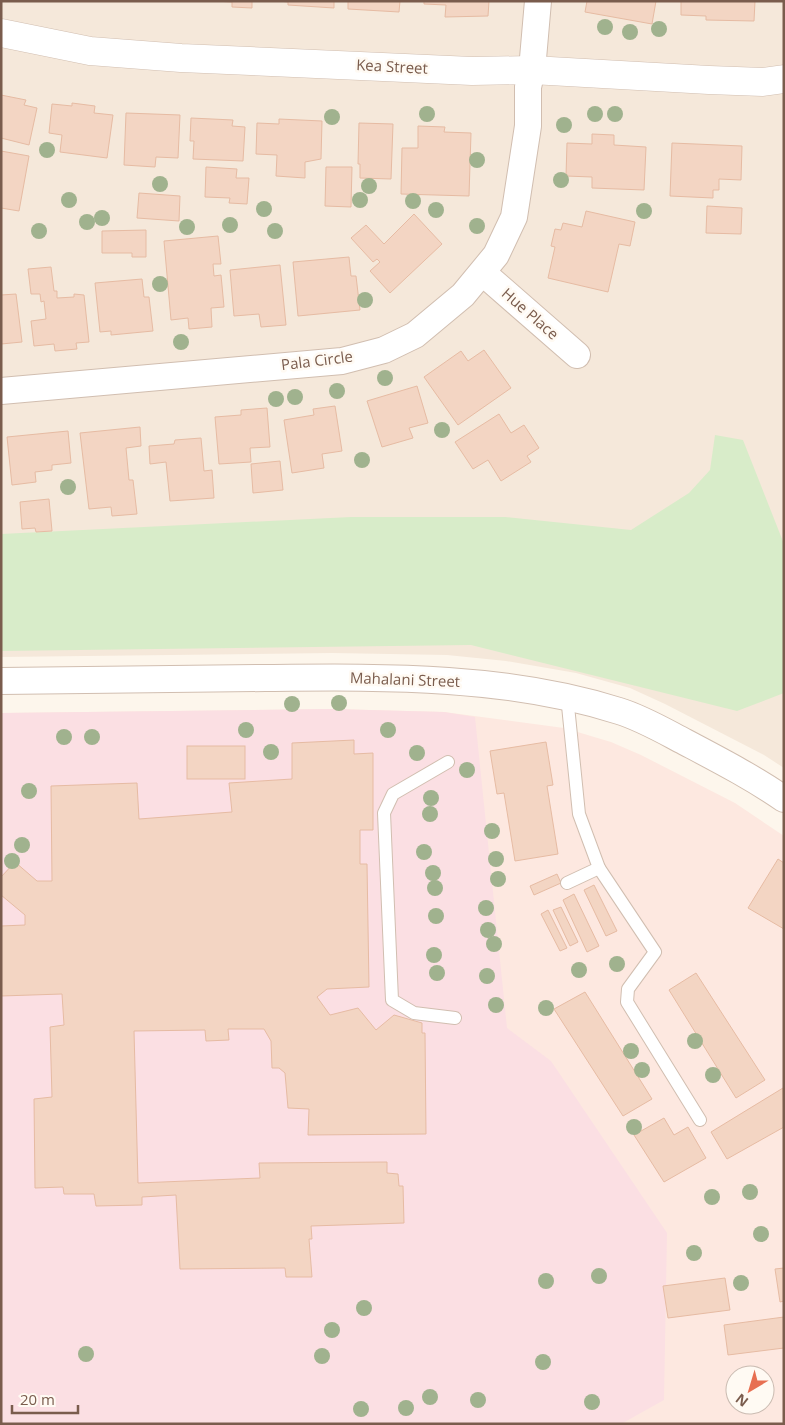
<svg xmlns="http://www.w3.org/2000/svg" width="785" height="1425" font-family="'Open Sans',sans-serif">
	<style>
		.residential { fill: #f5e8da }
		.commercial { fill: #fde8e0; fill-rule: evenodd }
		.medical { fill: #fbdfe3 }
		.green { fill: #d8ecc9 }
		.building { fill: #f3d5c3; stroke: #e6bba3 }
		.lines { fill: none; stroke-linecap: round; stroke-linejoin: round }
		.service-casing { stroke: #d1beb0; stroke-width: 14 }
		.minor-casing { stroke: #d1beb0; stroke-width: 28 }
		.tertiary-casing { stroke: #d1beb0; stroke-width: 29 }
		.service { stroke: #fff; stroke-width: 12 }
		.minor { stroke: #fff; stroke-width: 26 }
		.tertiary { stroke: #fff; stroke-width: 28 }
		.tree { fill: #a0b28e }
		.labels { text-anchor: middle; stroke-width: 5; stroke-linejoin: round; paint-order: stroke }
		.street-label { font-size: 15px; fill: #7a5c4d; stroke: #fffaf3 }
	</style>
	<rect width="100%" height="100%" fill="#fdf6ec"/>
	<path class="residential" d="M1,1H784V768L764,755L665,704L630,688L576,673L506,661L447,655L332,653L1,657Z"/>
	<path class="commercial" d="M332,709L444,712L564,728L611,742L641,755L735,803L784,836V1420L781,1424H1V713ZM735,1375H765V1405H735Z"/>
	<path class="medical" d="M332,709L444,712L475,717L507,1028L551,1061L667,1233L664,1400L621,1424H1V713Z"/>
	<path class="green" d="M715,435L743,440L784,544V693L737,711L471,645L1,651V534L351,517H505L631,530L689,493L710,470Z"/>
	<g class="building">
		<path d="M215,1H271H252V8L232,7V2Z"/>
		<path d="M279,1H334V8L288,5V2Z"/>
		<path d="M348,1H400L399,12L348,9Z"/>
		<path d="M424,1H489L488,16L445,17L446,5L424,4Z"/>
		<path d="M587,1H656L652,24L585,12Z"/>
		<path d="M681,1H755L754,21L706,20V16L681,15Z"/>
		<path d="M1,95L26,100L24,105L37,108L29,145L1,138Z"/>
		<path d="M72,103L95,106L94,113L113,115L107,158L60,152L62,135L49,133L52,104L72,106Z"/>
		<path d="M126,113L180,115L178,158L156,157L155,167L124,165Z"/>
		<path d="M191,118L233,120L232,126L245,127L243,161L193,159L194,141H190Z"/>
		<path d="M279,119L322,121L321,159L305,162V178L276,176L277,155L256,154L257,123L279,124Z"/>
		<path d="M359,123L393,124L391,179L360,178V164H358Z"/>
		<path d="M418,126L445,127L444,132L471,133L469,196L401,194L402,148H418Z"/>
		<path d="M592,134L614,135V145L646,147L644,190L592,188V177L566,176L567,143L592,144Z"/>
		<path d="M672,143L742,146L741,180L719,179V190H713V198L670,196Z"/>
		<path d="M1,151L29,156L19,211L1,208Z"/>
		<path d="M206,167L237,169L236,178H249L247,204L229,203L230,198L205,197Z"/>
		<path d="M326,167H352L351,207L325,206Z"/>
		<path d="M139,193L180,196L179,221L137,218Z"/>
		<path d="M707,206L742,208L741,234L706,233Z"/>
		<path d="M586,211L635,222L630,246L619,244L608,292L548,278L555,247L551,246L555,229L561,230L563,223L582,227Z"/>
		<path d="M414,214L442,244L390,293L370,271L380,262L377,259L373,262L351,238L366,225L384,244Z"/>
		<path d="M146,230V257H132V253H102V231Z"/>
		<path d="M218,236L221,264H213L214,276L221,275L224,307L211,308L212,327L189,329L188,318L171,320L164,241Z"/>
		<path d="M349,257L351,276H356L360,310L298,316L293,262Z"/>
		<path d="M280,265L286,325L261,327L259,314L234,316L230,270Z"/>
		<path d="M51,267L54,291H57V298L74,297V294L84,295L89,342L76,343L77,349L55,351L54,344L34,346L31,321L46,319L44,301L41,302L40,294H31L28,269Z"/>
		<path d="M142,279L144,297H149L153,331L111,335V331L100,332L95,283Z"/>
		<path d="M16,294L22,342L1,344V295Z"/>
		<path d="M484,350L511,388L458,425L424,377L461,351L468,361Z"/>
		<path d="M417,386L428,423L409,428L413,438L382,447L367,401Z"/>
		<path d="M335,406L342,451L322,454L324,468L292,473L284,420L314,415L313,409Z"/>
		<path d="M267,408L270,447L250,448L251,462L219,464L215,417L241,415V410Z"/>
		<path d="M499,414L511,433L524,425L539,448L527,456L531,462L501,481L488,460L473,469L455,442Z"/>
		<path d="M140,427L141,446L126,448L129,480H133L137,514L112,516L111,507L89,509L80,433Z"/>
		<path d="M68,431L71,463L52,465V470L35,472L36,482L12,485L7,437Z"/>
		<path d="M201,438L204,471L212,470L214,498L170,501L166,462L150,464L149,446L174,444L175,440Z"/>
		<path d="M280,461L283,490L253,493L251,464Z"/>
		<path d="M49,499L52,531L36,532L35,528L22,529L20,502Z"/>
		<path d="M354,740V754L373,753V830H360V864H367L369,987L327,989L317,997L330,1015L358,1008L376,1030L394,1015L422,1023V1033H425L426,1134L308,1135L309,1109L288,1108L285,1073L279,1068H272L271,1041L264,1029H228L229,1040L206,1041L205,1030L134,1031L138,1183L260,1178L259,1163L387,1162V1173L398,1174L399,1186H403L404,1223L311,1226L312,1239H309L312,1277H286L285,1268L180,1269L176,1195L142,1197V1205L96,1206L94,1194H64L63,1187L35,1188L34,1099L52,1097L50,1027L64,1025L62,994L1,996V926L25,925V915L1,895V877L15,862L37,881H52L51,786L137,783L139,819L232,812L229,783L292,779V743Z"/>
		<path d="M546,742L553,785L547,786L558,854L515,861L504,793L497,794L490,751Z"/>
		<rect x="187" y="746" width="58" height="33"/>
		<path d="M778,859L784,863V929L748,908Z"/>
		<path d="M557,874L561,883L534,895L530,886Z"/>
		<path d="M594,885L617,931L606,936L584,890Z"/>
		<path d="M574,894L599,946L587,952L563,900Z"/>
		<path d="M561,907L578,942L570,946L553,910Z"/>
		<path d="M548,910L567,948L560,951L541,914Z"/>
		<path d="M696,973L765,1080L736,1098L669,990Z"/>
		<path d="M585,992L652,1099L623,1116L554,1009Z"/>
		<path d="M783,1088L784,1127L727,1159L711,1132Z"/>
		<path d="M664,1118L674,1135L688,1127L706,1158L664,1182L634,1135Z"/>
		<path d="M784,1268V1301L780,1302L775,1269Z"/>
		<path d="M725,1278L730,1310L668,1318L663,1286Z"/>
		<path d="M784,1317V1348L728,1355L724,1325Z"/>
	</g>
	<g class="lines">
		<g class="service-casing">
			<g id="service">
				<path d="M567,696L579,814L599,868L567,883"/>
				<path d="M448,762L393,794L384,813L392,1000L414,1013L455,1018"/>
				<path d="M599,868L655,952L628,989L627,1002L700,1120"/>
			</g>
		</g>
		<g class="minor-casing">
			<g id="minor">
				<path d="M483,273L577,355"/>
				<path d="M1,391L342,361L384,350L415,335L463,295L496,255L514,217L528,126V87L532,70L538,1"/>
				<path d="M1,681C89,680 177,679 265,678C383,677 506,675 619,711C642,718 664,731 685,742C719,760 752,777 784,799"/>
			</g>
		</g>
		<g class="tertiary-casing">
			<path id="tertiary" d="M1,33L90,51L181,58L472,71L532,70L709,80L763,82L784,79"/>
		</g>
		<use href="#service" class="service"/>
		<use href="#minor" class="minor"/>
		<use href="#tertiary" class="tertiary"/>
	</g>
	<g class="tree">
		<circle cx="605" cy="27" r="8"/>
		<circle cx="659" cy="29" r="8"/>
		<circle cx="630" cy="32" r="8"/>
		<circle cx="427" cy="114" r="8"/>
		<circle cx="595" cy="114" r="8"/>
		<circle cx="615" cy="114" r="8"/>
		<circle cx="332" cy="117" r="8"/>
		<circle cx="564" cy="125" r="8"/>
		<circle cx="47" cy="150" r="8"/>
		<circle cx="477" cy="160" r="8"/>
		<circle cx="561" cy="180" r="8"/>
		<circle cx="160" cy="184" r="8"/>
		<circle cx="369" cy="186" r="8"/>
		<circle cx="69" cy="200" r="8"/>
		<circle cx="360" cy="200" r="8"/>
		<circle cx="413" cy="201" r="8"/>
		<circle cx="264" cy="209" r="8"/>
		<circle cx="436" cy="210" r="8"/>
		<circle cx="644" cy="211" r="8"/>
		<circle cx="102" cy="218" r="8"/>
		<circle cx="87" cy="222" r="8"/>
		<circle cx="230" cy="225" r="8"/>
		<circle cx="477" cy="226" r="8"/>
		<circle cx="187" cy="227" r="8"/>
		<circle cx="39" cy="231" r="8"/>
		<circle cx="275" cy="231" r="8"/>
		<circle cx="160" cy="284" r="8"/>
		<circle cx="365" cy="300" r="8"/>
		<circle cx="181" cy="342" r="8"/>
		<circle cx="385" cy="378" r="8"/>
		<circle cx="337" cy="391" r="8"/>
		<circle cx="295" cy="397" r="8"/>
		<circle cx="276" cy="399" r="8"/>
		<circle cx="442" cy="430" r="8"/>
		<circle cx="362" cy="460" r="8"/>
		<circle cx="68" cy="487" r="8"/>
		<circle cx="339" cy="703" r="8"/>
		<circle cx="292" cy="704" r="8"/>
		<circle cx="246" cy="730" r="8"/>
		<circle cx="388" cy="730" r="8"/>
		<circle cx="64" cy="737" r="8"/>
		<circle cx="92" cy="737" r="8"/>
		<circle cx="271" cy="752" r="8"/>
		<circle cx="417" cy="753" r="8"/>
		<circle cx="467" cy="770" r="8"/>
		<circle cx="29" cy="791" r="8"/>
		<circle cx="431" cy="798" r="8"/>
		<circle cx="430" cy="814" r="8"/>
		<circle cx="492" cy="831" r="8"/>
		<circle cx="22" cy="845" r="8"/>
		<circle cx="424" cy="852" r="8"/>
		<circle cx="496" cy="859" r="8"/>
		<circle cx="12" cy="861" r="8"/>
		<circle cx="433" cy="873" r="8"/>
		<circle cx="498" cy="879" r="8"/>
		<circle cx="435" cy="888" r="8"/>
		<circle cx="486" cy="908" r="8"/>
		<circle cx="436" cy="916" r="8"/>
		<circle cx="488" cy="930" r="8"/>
		<circle cx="494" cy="944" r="8"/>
		<circle cx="434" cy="955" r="8"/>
		<circle cx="617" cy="964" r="8"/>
		<circle cx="579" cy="970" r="8"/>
		<circle cx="437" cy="973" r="8"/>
		<circle cx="487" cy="976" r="8"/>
		<circle cx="496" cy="1005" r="8"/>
		<circle cx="546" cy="1008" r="8"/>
		<circle cx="695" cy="1041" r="8"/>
		<circle cx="631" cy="1051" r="8"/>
		<circle cx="642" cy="1070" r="8"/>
		<circle cx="713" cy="1075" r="8"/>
		<circle cx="634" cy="1127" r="8"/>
		<circle cx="750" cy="1192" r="8"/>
		<circle cx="712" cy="1197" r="8"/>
		<circle cx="761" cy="1234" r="8"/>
		<circle cx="694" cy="1253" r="8"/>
		<circle cx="599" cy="1276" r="8"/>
		<circle cx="546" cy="1281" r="8"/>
		<circle cx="741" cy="1283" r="8"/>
		<circle cx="364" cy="1308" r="8"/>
		<circle cx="332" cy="1330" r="8"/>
		<circle cx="86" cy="1354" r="8"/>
		<circle cx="322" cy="1356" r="8"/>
		<circle cx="543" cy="1362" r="8"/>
		<circle cx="430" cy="1397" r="8"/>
		<circle cx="478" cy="1400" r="8"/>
		<circle cx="592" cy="1402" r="8"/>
		<circle cx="406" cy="1408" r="8"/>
		<circle cx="361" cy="1409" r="8"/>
	</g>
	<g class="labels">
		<g class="street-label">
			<text transform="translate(392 67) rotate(3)" y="5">Kea Street</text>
			<text transform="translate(530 314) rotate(41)" y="5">Hue Place</text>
			<text transform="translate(317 361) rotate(-7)" y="5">Pala Circle</text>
			<text transform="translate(405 680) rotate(2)" y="5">Mahalani Street</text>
		</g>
	</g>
	<rect width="785" height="1425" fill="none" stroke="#7a5c4d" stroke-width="5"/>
	<g transform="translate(750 1390) rotate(218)"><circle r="24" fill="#fffaf3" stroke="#cabbb1"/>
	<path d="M0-4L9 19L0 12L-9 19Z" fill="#e76f51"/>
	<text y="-8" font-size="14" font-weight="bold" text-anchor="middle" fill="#7a5c4d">N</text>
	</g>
	<path d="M12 1405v8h66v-8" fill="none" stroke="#7a5c4d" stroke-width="2.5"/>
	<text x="20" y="1405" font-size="15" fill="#7a5c4d" stroke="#fffaf3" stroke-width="4" paint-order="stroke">20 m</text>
</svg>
